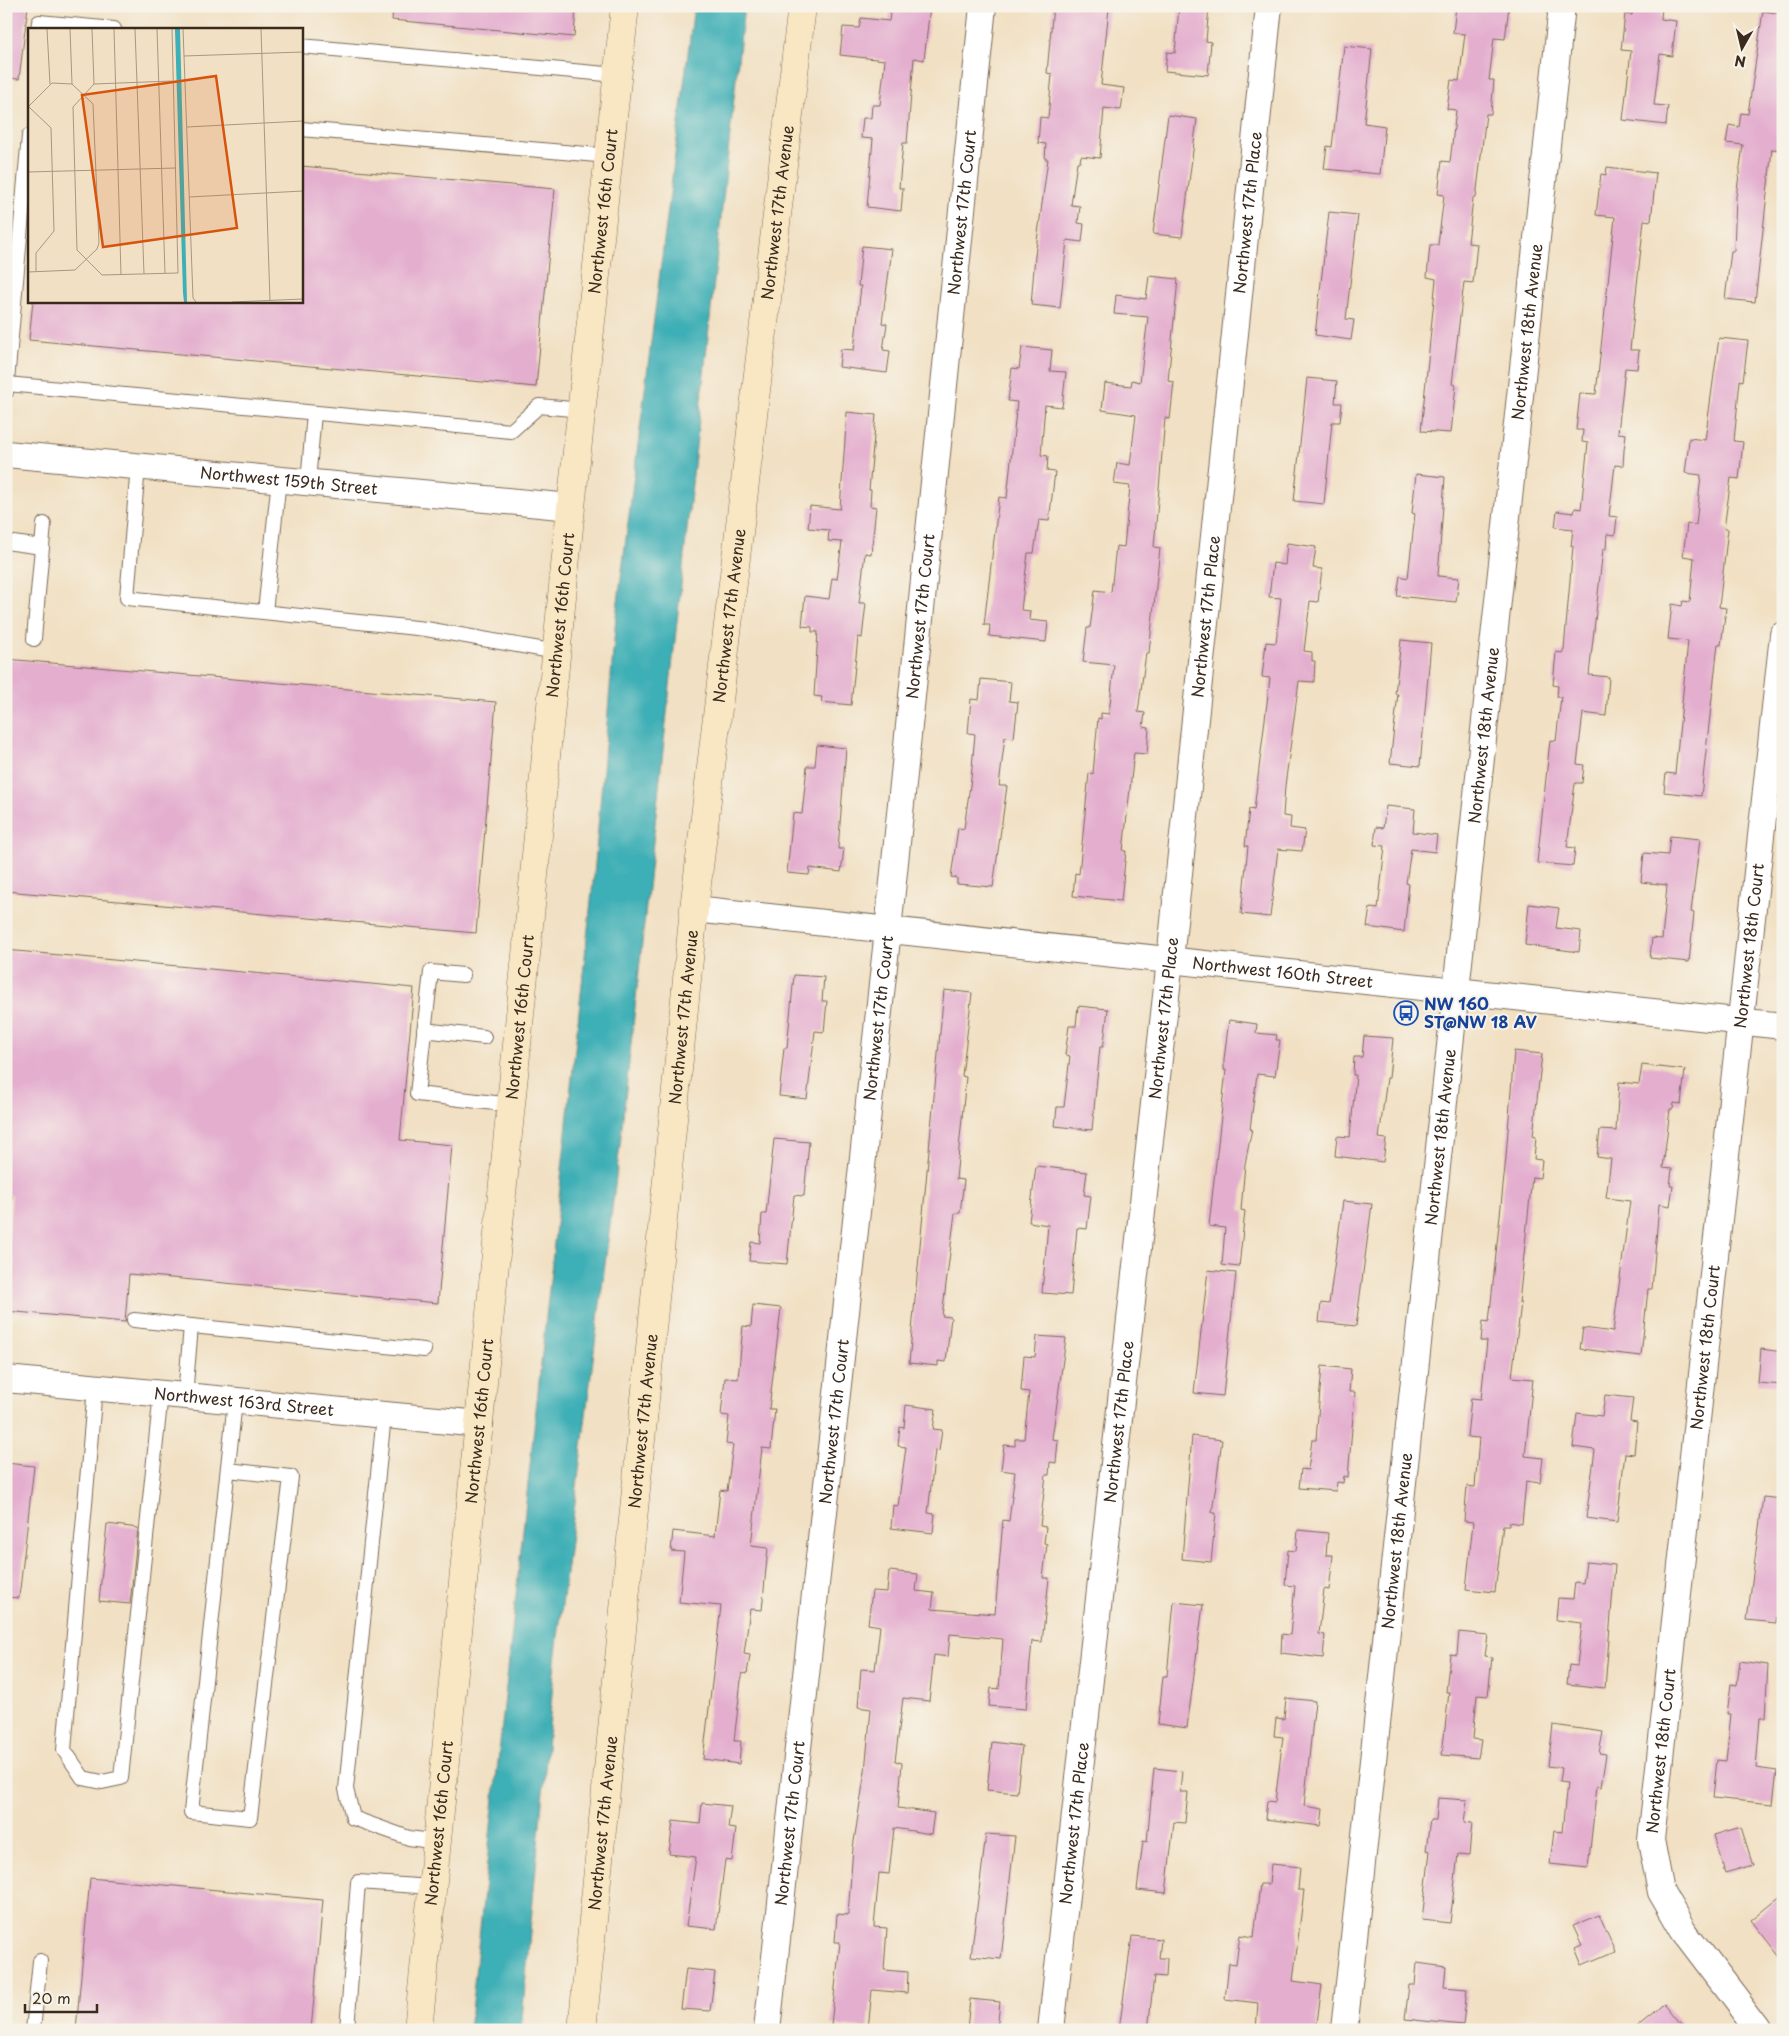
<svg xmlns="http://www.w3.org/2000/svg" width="1789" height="2036" font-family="'Playpen Sans',sans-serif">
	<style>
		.water { fill: #3eafb6; stroke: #3c6c6a }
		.building { fill: #e4afcf }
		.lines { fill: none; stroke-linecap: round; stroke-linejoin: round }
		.lane-casing { stroke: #7b6a58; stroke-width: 16 }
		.street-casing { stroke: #7b6a58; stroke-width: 28 }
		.secondary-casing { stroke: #7b6a58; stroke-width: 29 }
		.lane { stroke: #fff; stroke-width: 14 }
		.street { stroke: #fff; stroke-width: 26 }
		.secondary { stroke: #f9e7c3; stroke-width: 28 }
		.labels { text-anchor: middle; stroke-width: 4; stroke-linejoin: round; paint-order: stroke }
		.street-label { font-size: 16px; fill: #3b2a1e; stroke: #f7f3e8 }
		.transit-label { font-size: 16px; font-weight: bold; fill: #164399; stroke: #f7f3e8; text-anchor: start }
		.inset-road { fill: none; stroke: #a89781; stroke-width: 1 }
		.view { fill: #d7540e; fill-opacity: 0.15; stroke: #d7540e; stroke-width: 2.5 }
		.inset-edge { fill: none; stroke: #3b2a1e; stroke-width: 2.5 }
	</style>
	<rect width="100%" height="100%" fill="#f7f3e8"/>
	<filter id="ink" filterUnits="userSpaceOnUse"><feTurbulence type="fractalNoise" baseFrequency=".02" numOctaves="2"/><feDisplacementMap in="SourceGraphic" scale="10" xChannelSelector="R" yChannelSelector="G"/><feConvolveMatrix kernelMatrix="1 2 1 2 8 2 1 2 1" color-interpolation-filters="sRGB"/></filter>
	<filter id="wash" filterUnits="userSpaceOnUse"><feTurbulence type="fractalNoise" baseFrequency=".0096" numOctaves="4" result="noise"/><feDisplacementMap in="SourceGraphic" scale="20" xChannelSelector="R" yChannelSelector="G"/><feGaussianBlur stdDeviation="1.12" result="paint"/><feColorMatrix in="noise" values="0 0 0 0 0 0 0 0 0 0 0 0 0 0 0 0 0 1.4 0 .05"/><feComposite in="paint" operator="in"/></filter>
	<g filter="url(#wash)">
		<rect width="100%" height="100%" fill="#f1e0c3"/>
		<path class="water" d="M694,6H744L620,1145L555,1661L521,2030H469L595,864L616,617Z"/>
		<g id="blocks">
			<g class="building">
				<path d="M6,6H28L19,79L6,78Z"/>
				<path d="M393,6H576L574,37L392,20Z"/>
				<path d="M891,6H930L924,60L914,58L907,143H903L899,188H903L901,211L867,207L873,139L861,138L863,118H871L872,105H880L885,60L840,55L843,27L859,28L861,18L889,21Z"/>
				<path d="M1053,6L1109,8L1101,85L1124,88L1121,110L1104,108L1100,158L1081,156L1080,162H1077L1071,205L1080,206L1078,223L1084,224L1082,242L1067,240L1060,308L1031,305L1035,256L1048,159H1045L1046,144L1038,143L1040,117L1048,118L1052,74L1047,73Z"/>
				<path d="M1179,6H1209L1206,41L1211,42L1208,75L1165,71L1167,52L1175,53Z"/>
				<path d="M1456,6H1509L1505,39L1494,38L1489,80H1494L1491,114H1486L1476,198H1473L1468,243L1477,244L1473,283L1464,282L1452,384L1456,385L1451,433L1421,431L1436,279L1427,277L1430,245H1438L1444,195L1438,194L1442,161L1450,162L1456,110L1447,109L1451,80L1459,81L1465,34L1453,33Z"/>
				<path d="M1633,6H1662L1661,19L1676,21L1672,56L1660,54L1654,105L1668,106L1666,125L1623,120L1631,51L1621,50L1625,14L1632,15Z"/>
				<path d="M1763,11L1783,14V73L1778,114H1783V150L1772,149L1755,302L1725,299L1731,251H1734L1736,197L1743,145L1726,143L1729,125L1739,127L1741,113L1748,114Z"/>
				<path d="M1344,46L1372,49L1364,123L1385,126L1380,174L1324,169L1327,146L1332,147Z"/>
				<path d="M1168,115L1197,119L1182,237L1153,234Z"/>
				<path d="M301,166L555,189L536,387L29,340L33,301H301Z"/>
				<path d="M1607,167L1656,173L1651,221L1644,220L1630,350H1639L1637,369L1625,368L1618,433L1626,434L1624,450L1623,466L1615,465L1609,516L1617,517L1615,535L1607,534L1606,549H1603L1589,675L1609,677L1606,716L1583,713L1577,764L1584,765L1582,783H1575L1567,847L1575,848L1573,866L1537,863L1550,740L1556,741L1561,697H1557L1558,686L1553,685L1556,652L1562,653L1564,649L1573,546H1571L1573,529L1555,527L1557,511L1574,513L1575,508L1581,509L1588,443L1582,442L1583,430H1576L1580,393L1596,394L1615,217L1596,215L1601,174L1606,175Z"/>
				<path d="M1329,212L1358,215L1346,319L1354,320L1351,340L1315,335Z"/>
				<path d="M862,246L892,249L882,323L887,324L883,350L890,351L887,373L839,367L841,349L854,350L861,286H858Z"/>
				<path d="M1149,276L1178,279L1168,381L1174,382L1170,419L1165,418L1154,547L1160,548L1149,653H1146L1138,712L1145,713L1143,727L1149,728L1147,754L1134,753L1123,851H1126L1121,901L1073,896L1075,873L1079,874L1089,773L1093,774L1098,718L1101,719V713L1109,714L1114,665L1083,662L1087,628H1090L1095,590L1111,592L1116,546L1124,547L1130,486L1114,484L1117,463L1130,465L1136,415L1102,410L1105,383L1131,386L1132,380L1140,382L1148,317L1114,314L1116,295L1146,299Z"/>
				<path d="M1719,338L1748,341L1743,381L1740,380L1734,441L1743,442L1739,479L1731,478L1724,529H1728L1719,607L1726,608L1721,645L1718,644L1701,796L1664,792L1666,773L1675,774L1688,641L1668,639L1672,604L1682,606L1683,601L1690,602L1694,558L1683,556L1687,524L1696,525L1701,475L1685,473L1688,450L1689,438L1705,440Z"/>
				<path d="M1022,347L1052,350L1050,371L1066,372L1062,407L1045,405L1041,455L1048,456L1047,471L1055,472L1049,521L1039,520L1034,553H1028L1021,610L1030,611L1029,620L1048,622L1046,642L989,636L990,625H984L999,497L1007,498L1017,402L1008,401L1012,368L1019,369Z"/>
				<path d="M1307,378L1337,381L1335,403H1342L1340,422H1332L1324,504L1294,501Z"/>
				<path d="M847,412L876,415L869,490H871L870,506L876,507L871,554L865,553L859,603H866L862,638L858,637L851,705L821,702L822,697L814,696L818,632H812V627L802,626L805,596L829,599L832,578L837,579L842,542L828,541L829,530L808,528L810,506L840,509Z"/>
				<path d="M1416,474L1445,477L1438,576L1459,578L1456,602L1397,596L1400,576L1408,578L1415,514L1412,513Z"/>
				<path d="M1287,543L1316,547L1313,568L1322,569L1318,602L1310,601L1304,651L1312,652V661H1315L1314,682L1299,681L1285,786L1283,816L1291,817L1290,828L1305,830L1302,851L1278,849L1270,917L1241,914L1248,846H1245L1249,809L1254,810L1270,678L1262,677L1266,642L1276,643L1281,598L1269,597L1273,563L1285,565Z"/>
				<path d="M1401,640L1431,643L1420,766L1390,763L1398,694H1395Z"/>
				<path d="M6,659L496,702L476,933L6,891Z"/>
				<path d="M981,679L1011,682L1009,701L1018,702L1014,738L1005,737L999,786H1007L993,887L957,884V878L951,877L958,828L964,829L971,778L975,734L968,733L971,699L979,700Z"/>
				<path d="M817,745L846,748L838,849H844L841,872L810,868L809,875L787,873L793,813L802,814L807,766H815Z"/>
				<path d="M1386,806L1415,809L1413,832L1437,835L1435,852L1411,849L1406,883L1409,884L1404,932L1367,927L1370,908L1378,909L1385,846L1374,845L1376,827L1383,828Z"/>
				<path d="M1670,836L1700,839L1691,912L1694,913L1689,962L1650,958L1652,938L1662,939L1667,885L1641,882L1644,853L1668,855Z"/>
				<path d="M1529,904L1559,908L1556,928L1581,931L1579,952L1525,945Z"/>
				<path d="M6,950L414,988L400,1140L452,1145L438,1303L129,1274L125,1322L6,1311V1260L12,1195H6Z"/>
				<path d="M794,975L824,977L822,1001H827L824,1032L815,1031L807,1099L779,1096L784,1048H787Z"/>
				<path d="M944,990L972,993L962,1076L966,1077L956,1179L964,1180L960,1213H955L942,1316L951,1317L946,1362L938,1361V1366L909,1363Z"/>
				<path d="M1078,1006L1108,1009L1104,1042L1103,1047H1100L1092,1130L1055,1126L1057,1107H1064L1070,1056L1065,1055L1069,1026H1076Z"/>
				<path d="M1229,1020L1257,1024L1256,1033L1277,1035L1276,1040H1280L1275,1076L1257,1074L1250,1129H1252L1245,1164L1241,1210L1245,1211L1239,1267L1222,1265L1225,1228L1209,1226L1226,1070H1224V1059Z"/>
				<path d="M1364,1036L1393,1038L1389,1078H1387L1379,1138L1386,1139L1383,1162L1335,1156L1337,1136L1350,1137L1356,1075H1353L1354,1057H1362Z"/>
				<path d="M1514,1051L1542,1054L1533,1136L1536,1137L1534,1159L1542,1160L1540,1178L1532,1177L1519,1303H1521L1512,1377L1533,1379L1525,1456L1543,1458L1540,1483L1526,1481L1522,1524L1509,1522V1525H1503L1495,1592L1466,1589L1473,1522L1464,1521L1467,1486L1475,1487L1479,1438L1467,1437L1471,1398L1481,1399L1487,1341H1481L1483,1321L1489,1322L1506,1157Z"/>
				<path d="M1642,1065L1685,1070L1681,1104L1674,1103L1673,1109H1670L1663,1168L1672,1169L1670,1186H1673L1670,1206L1659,1204L1652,1289H1648L1641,1356L1580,1349L1583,1328L1613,1332L1630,1201L1606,1198L1611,1159L1597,1157L1600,1130L1616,1131L1619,1082L1639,1084Z"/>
				<path d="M774,1139L809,1142L804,1196L794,1195L787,1264L749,1261L751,1242L760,1243L762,1214H766Z"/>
				<path d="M1036,1166L1087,1172L1084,1195L1091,1196L1087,1229L1077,1228L1071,1295L1042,1293L1048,1225L1029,1222Z"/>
				<path d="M1343,1201L1372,1204L1356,1326L1319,1322L1321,1303L1329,1304Z"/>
				<path d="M1208,1270L1236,1273L1223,1396L1194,1393Z"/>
				<path d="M753,1305L781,1308L769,1409H775L771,1449L762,1448L751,1546L768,1548L762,1610L750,1609L744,1654L750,1655L747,1674L743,1673L741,1680L734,1741H741L739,1764L703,1759L721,1606L679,1602L684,1552L671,1551L673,1531L715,1536L720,1490L727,1491L733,1445L726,1444L729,1416L721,1415L725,1378L738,1379L743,1326L751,1327Z"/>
				<path d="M1037,1336L1066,1338L1052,1439L1058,1440L1056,1463L1050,1462L1049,1475H1046L1040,1526L1046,1527L1044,1543L1047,1544L1043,1578H1049L1042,1642L1032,1641L1026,1709L989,1706L991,1688L999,1689L1003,1639L950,1634L948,1657L934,1655L929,1701L903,1698L895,1761L902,1763L898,1808L934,1813L931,1834L894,1828L889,1874L879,1873L874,1927L887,1928L884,1970L908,1972L907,1993L872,1990L868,2029L831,2025L840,1942H835L837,1914L848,1915L853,1848L865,1771L871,1709L858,1707L861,1669L875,1670L880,1626L868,1624L872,1591L887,1592L889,1571L918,1574L916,1591L934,1593L932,1609L995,1614L1003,1520L1009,1521L1015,1472L1001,1470L1004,1445L1015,1446V1439H1024L1029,1392L1021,1391L1024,1356L1035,1357Z"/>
				<path d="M1761,1349L1783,1352V1385L1758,1383Z"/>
				<path d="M1322,1366L1351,1369L1349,1392H1355L1348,1477L1344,1476L1343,1483L1337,1482L1336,1491L1299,1488L1301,1469L1308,1470L1312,1440H1316Z"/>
				<path d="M1605,1395L1633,1398L1630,1421L1637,1422L1634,1454L1625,1453L1617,1522L1586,1518L1595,1450L1573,1447L1577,1413L1602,1416Z"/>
				<path d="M906,1405L936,1409L933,1429L942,1430L939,1451L935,1450L928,1513L935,1514L933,1533L891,1528L893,1505L898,1506L906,1447L898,1446L900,1427L904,1428Z"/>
				<path d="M1192,1436L1222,1440L1212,1513H1216L1211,1562L1182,1559Z"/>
				<path d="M6,1463L34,1466L19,1598L6,1597Z"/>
				<path d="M1763,1497L1783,1499V1552L1780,1573H1782L1776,1623L1747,1620Z"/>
				<path d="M107,1524L138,1528L130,1604L99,1601Z"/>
				<path d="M1298,1530L1328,1533L1326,1555H1333L1329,1590L1324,1589L1319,1634L1325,1635L1323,1658L1281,1653L1282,1634L1290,1635L1295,1586L1285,1585L1288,1550L1296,1551Z"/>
				<path d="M1586,1562L1615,1565L1605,1688L1567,1684L1569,1665L1577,1666L1582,1623L1556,1620L1558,1598L1573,1599L1575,1582L1583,1583Z"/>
				<path d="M1174,1602L1203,1605L1187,1728L1158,1724L1163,1676H1167Z"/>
				<path d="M1459,1632L1488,1635L1485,1656L1492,1657L1488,1696L1477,1695L1473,1739L1481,1740L1478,1758L1442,1755L1449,1692H1446L1450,1654L1457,1655Z"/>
				<path d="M1740,1661L1768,1665L1765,1718H1760L1756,1768L1777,1771L1773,1804L1713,1798L1717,1760L1726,1761L1731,1714H1727L1731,1684L1737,1685Z"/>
				<path d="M1286,1698L1315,1701L1304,1806L1323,1809L1321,1826L1265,1819L1267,1801L1275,1802L1283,1737L1274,1736L1276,1718L1284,1719Z"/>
				<path d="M1553,1725L1603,1732L1599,1753L1606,1754L1601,1787L1597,1786L1588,1868L1550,1864L1554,1831L1562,1832L1567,1783L1559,1782L1561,1768L1548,1766Z"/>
				<path d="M992,1742L1022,1746L1017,1793L987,1790Z"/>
				<path d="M1154,1768L1182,1771L1180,1792H1188L1185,1823L1174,1822L1166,1893L1137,1890L1143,1841L1147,1842Z"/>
				<path d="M1438,1798L1467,1800L1464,1822L1472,1823L1469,1855L1458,1854L1450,1923L1422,1920L1430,1851L1426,1850L1430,1820H1436Z"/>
				<path d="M702,1803L731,1806L728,1828L736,1829L732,1861L725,1860L716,1929L686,1926L696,1857L669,1854L673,1821L700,1824Z"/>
				<path d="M1741,1827L1753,1865L1725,1873L1714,1835Z"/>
				<path d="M986,1834L1015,1836L1001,1959L971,1956Z"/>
				<path d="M1271,1864L1300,1867L1298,1890H1304L1293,1981L1322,1985L1316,2030H1256L1258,2003L1225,1999L1229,1963L1236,1964L1240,1935L1254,1937L1260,1884H1269Z"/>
				<path d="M90,1878L323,1900L311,2030H76Z"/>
				<path d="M1783,1894V1961L1751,1920Z"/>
				<path d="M1599,1915L1615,1951L1582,1965L1575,1948L1582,1945L1573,1926Z"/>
				<path d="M1132,1936L1161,1939L1159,1958H1167L1166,1977L1154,1976L1148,2030H1119Z"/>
				<path d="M1417,1963L1446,1967L1444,1987L1467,1989L1463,2025L1405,2019L1409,1985H1415Z"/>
				<path d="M686,1969L715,1972L710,2011L681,2009Z"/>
				<path d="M970,1999L1000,2002L997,2030H967Z"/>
				<path d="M1664,2003L1686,2030H1633L1654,2013Z"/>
			</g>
		</g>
	</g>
	<g filter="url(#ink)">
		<use href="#blocks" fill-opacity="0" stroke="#7b6a58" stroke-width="1"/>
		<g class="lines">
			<g class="lane-casing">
				<g id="lane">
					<path d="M38,29L39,22L114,29"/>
					<path d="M301,46L617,75"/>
					<path d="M301,129L609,156"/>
					<path d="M7,384L511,431L539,406L582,410"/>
					<path d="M6,392L29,136"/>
					<path d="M138,466L127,598L426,629L557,652"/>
					<path d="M308,482L314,413"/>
					<path d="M6,542L42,547"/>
					<path d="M265,612L279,479"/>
					<path d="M34,639L44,524"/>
					<path d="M463,975L431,972L417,1094L512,1105"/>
					<path d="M424,1030L484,1037"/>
					<path d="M134,1320L424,1350"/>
					<path d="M95,1387L64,1750L83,1778L102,1782L121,1778L161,1393"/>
					<path d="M185,1396L191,1326"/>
					<path d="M384,1415L346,1789L353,1818L409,1838L437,1842"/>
					<path d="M228,1470L291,1477L250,1818L191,1812L235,1401"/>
					<path d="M33,2030L40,1961"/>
					<path d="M347,2030L358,1882L432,1887"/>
				</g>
			</g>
			<g class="street-casing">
				<g id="street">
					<path id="s1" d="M6,454L571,507"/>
					<path id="s2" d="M694,909L1783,1026"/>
					<path id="s3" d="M6,1379L480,1424"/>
					<path id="s4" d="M767,2030L888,930L983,6"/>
					<path id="s5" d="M1051,2030L1170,960L1269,6"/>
					<path id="s6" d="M1344,2030L1562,6"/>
					<path id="s7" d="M1759,2030L1683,1930L1661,1892L1651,1840L1783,635"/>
				</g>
			</g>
			<g class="secondary-casing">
				<g id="secondary">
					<path id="s8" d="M418,2030L571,507L625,6"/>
					<path id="s9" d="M582,2030L694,909L802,6"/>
				</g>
			</g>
			<use href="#lane" class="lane"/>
			<use href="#street" class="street"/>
			<use href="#secondary" class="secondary"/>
		</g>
	</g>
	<defs>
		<g id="bus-ring" transform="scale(1.25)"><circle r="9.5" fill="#f7f3e8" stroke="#1a4fb4" stroke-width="1.5"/><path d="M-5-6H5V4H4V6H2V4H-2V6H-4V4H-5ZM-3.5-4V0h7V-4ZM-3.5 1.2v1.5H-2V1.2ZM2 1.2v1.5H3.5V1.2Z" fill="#1a4fb4"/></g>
	</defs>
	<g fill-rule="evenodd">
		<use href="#bus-ring" x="1406" y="1013"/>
	</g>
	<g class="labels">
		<g class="street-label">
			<text dy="6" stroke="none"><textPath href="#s8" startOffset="1828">Northwest 16th Court</textPath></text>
			<text dy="6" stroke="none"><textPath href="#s9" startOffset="1828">Northwest 17th Avenue</textPath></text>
			<text dy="6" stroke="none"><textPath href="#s4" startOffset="1828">Northwest 17th Court</textPath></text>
			<text dy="6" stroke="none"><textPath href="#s5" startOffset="1828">Northwest 17th Place</textPath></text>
			<text dy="6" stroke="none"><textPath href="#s6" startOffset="1708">Northwest 18th Avenue</textPath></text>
			<text dy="6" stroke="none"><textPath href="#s1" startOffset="284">Northwest 159th Street</textPath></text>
			<text dy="6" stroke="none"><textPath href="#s8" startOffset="1422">Northwest 16th Court</textPath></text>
			<text dy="6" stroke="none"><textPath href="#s9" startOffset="1422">Northwest 17th Avenue</textPath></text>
			<text dy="6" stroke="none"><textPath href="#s4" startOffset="1422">Northwest 17th Court</textPath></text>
			<text dy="6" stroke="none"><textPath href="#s5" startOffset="1422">Northwest 17th Place</textPath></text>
			<text dy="6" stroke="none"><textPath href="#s6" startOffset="1302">Northwest 18th Avenue</textPath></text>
			<text dy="6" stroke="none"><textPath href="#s7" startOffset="1122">Northwest 18th Court</textPath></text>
			<text dy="6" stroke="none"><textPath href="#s2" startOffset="592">Northwest 160th Street</textPath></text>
			<text dy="6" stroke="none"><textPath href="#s9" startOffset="1018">Northwest 17th Avenue</textPath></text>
			<text dy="6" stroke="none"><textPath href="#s8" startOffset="1018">Northwest 16th Court</textPath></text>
			<text dy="6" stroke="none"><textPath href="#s4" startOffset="1018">Northwest 17th Court</textPath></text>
			<text dy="6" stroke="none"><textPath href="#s5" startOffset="1018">Northwest 17th Place</textPath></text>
			<text dy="6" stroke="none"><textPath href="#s6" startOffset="898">Northwest 18th Avenue</textPath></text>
			<text dy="6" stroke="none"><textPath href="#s7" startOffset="718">Northwest 18th Court</textPath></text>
			<text dy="6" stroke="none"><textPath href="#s3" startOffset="239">Northwest 163rd Street</textPath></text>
			<text dy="6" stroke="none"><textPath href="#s9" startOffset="612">Northwest 17th Avenue</textPath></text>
			<text dy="6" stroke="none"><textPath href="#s8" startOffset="612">Northwest 16th Court</textPath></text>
			<text dy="6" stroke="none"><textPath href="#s4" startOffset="612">Northwest 17th Court</textPath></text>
			<text dy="6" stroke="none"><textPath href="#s5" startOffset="612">Northwest 17th Place</textPath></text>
			<text dy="6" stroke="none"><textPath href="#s6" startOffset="492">Northwest 18th Avenue</textPath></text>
			<text dy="6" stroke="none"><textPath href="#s7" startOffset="312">Northwest 18th Court</textPath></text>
			<text dy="6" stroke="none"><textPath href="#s9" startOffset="208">Northwest 17th Avenue</textPath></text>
			<text dy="6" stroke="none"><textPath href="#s5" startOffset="208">Northwest 17th Place</textPath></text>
			<text dy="6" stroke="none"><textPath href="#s8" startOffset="208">Northwest 16th Court</textPath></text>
			<text dy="6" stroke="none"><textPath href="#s4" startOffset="208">Northwest 17th Court</textPath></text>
		</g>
		<g class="transit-label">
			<text x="1424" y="1010">NW 160<tspan x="1424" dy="18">ST@NW 18 AV</tspan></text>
		</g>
	</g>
	<g transform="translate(28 28)">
		<rect width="275" height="275" fill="#f1e0c3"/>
		<path d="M147,1H152L159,274H156L155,265Z" fill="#3eafb6"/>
		<path class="inset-road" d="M19,1L22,56M42,1L44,56M64,1L66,56M86,1L93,247M107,1L116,246M129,1L137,245M144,1L150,245L74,247L49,222L45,79L66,56L144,53M155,1L165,270L168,274M233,1L242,273M156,28L275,24M0,78L23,100L26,203L8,225V243M0,79L24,55L44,56L65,76L71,215L69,221L47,242L0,244M159,99L275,93M0,131V194M0,144L148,140M161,169L275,163M204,274L275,271"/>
		<path class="view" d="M188,48L209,200L75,219L54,67Z"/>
		<rect width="275" height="275" class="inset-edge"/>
	</g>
	<rect width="1789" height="2036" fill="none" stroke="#f7f3e8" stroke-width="25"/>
	<g transform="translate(1742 48) rotate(188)" stroke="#f7f3e8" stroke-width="4" paint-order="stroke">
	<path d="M0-4L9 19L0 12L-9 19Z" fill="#3b2a1e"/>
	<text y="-8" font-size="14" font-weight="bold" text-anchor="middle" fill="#3b2a1e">N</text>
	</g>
	<path d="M25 2004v8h72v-8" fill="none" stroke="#3b2a1e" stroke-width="2.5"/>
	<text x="32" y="2004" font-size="15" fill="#3b2a1e" stroke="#f7f3e8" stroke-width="4" paint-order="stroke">20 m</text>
</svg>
